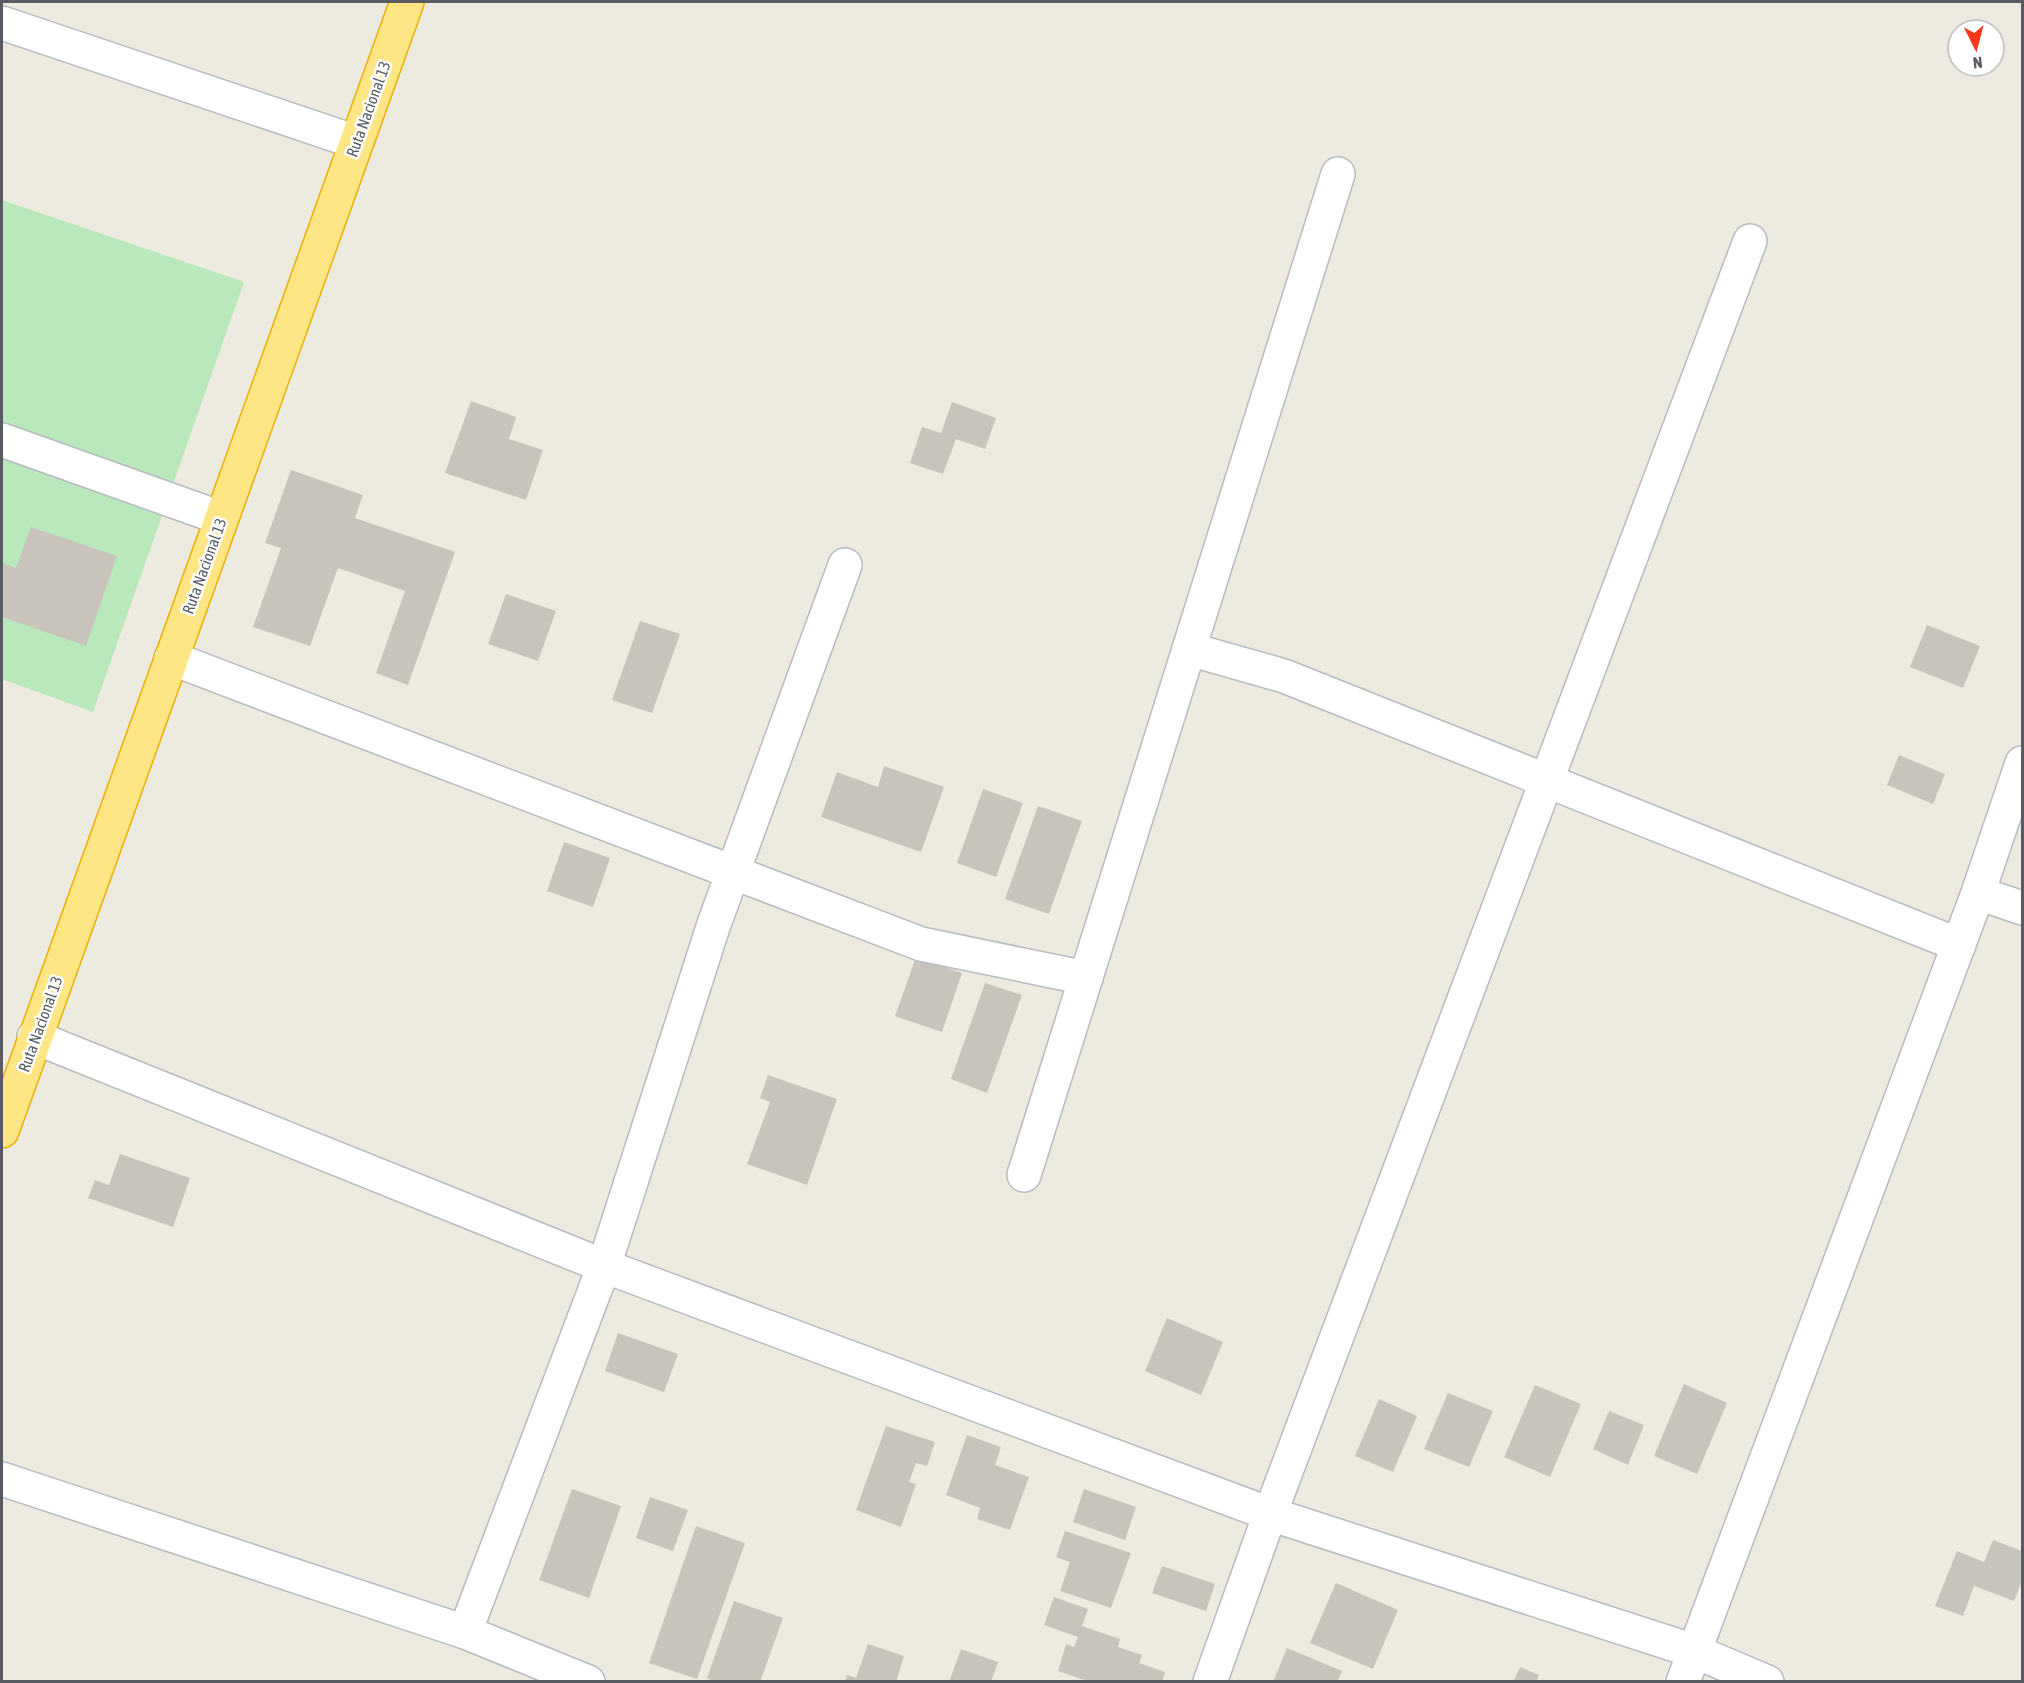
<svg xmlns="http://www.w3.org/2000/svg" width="2024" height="1683" font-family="'Asap Condensed',sans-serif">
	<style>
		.green { fill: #b8e8bb }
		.building { fill: #c8c4bc }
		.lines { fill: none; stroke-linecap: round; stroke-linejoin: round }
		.minor-casing { stroke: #b7bac0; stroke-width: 36 }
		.highway-casing { stroke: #ecaf00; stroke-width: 36 }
		.minor { stroke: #fff; stroke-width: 33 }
		.highway { stroke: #ffe684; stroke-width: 33 }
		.labels { text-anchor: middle; stroke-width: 5; stroke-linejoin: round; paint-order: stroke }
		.street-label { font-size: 16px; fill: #585c62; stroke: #fff }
	</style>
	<rect width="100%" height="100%" fill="#edebdf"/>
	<path class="green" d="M2,200L244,282L93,712L2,679Z"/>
	<g class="building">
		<path d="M471,401L516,417L509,439L543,450L526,500L445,473Z"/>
		<path d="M952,402L996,418L985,449L956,439L943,474L910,463L922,427L941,433Z"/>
		<path d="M291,470L363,495L355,518L455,552L408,685L376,673L405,591L338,568L310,646L253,627L281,548L265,543Z"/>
		<path d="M31,527L117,556L86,646L2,617V563L16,568Z"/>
		<path d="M506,594L556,611L538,661L488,644Z"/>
		<path d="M640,621L680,634L652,713L612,700Z"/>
		<path d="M1927,625L1980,646L1963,688L1910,667Z"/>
		<path d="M1899,755L1945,774L1933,804L1887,785Z"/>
		<path d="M884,766L944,787L921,852L821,817L837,772L878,787Z"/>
		<path d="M983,789L1023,803L996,877L957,863Z"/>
		<path d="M1038,806L1082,821L1049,914L1005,899Z"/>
		<path d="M564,842L610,858L593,907L547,891Z"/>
		<path d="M916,957L962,973L942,1032L895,1016Z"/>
		<path d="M985,983L1022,995L987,1093L951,1079Z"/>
		<path d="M768,1075L837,1099L807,1185L747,1164L770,1102L760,1098Z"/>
		<path d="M120,1154L190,1178L173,1227L88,1198L95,1180L109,1185Z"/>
		<path d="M1167,1318L1223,1342L1201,1395L1145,1371Z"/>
		<path d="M618,1333L678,1354L664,1392L605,1371Z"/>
		<path d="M1684,1384L1727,1403L1697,1474L1654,1456Z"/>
		<path d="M1535,1385L1581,1404L1550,1477L1504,1457Z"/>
		<path d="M1448,1393L1493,1411L1469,1467L1424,1449Z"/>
		<path d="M1379,1399L1417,1416L1393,1472L1355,1456Z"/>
		<path d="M1609,1411L1644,1425L1628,1465L1593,1449Z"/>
		<path d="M886,1426L935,1442L927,1466L916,1463L909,1482L916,1484L901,1527L856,1510Z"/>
		<path d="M967,1435L1001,1447L995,1465L1029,1477L1010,1530L977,1519L980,1508L946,1495Z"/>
		<path d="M572,1489L621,1506L589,1598L539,1580Z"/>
		<path d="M1084,1489L1136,1507L1125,1540L1073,1522Z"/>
		<path d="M650,1497L688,1510L673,1551L636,1538Z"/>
		<path d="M696,1526L745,1543L697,1679L649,1663Z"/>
		<path d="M1065,1531L1131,1553L1111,1608L1060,1591L1070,1562L1056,1557Z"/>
		<path d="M1993,1540L2022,1551V1581L2014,1601L1974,1586L1963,1616L1935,1606L1957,1551L1984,1562Z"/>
		<path d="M1162,1566L1215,1584L1206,1611L1152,1593Z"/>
		<path d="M1336,1583L1398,1610L1373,1669L1310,1643Z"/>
		<path d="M1054,1597L1088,1609L1082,1626L1120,1639L1118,1647L1142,1655L1139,1663L1165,1672L1162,1682H1090L1058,1671L1066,1644L1074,1647L1078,1637L1044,1625Z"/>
		<path d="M734,1601L783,1618L760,1682H715L707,1678Z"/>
		<path d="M868,1644L904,1656L896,1682H845L847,1675L856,1678Z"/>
		<path d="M1287,1648L1342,1671L1337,1682H1273Z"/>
		<path d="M961,1649L998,1662L991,1682H949Z"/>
		<path d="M1520,1667L1539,1675L1536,1682H1513Z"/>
	</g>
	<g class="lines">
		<g class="minor-casing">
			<g id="minor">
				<path d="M2,23L356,142"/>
				<path d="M2,440L221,518"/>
				<path d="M1189,649L1284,676L1959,945"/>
				<path d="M171,658L921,944L1086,978"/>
				<path d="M1978,893L2022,908"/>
				<path d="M34,1037L604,1266L1270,1514L1694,1651L1767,1682"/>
				<path d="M1024,1175L1338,174"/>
				<path d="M2,1479L465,1632L588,1682"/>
				<path d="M465,1632L604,1266L714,924L845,565"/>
				<path d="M1210,1682L1270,1514L1750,241"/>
				<path d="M1683,1682L1978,893L2022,763"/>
			</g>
		</g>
		<g class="highway-casing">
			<path id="highway" d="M2,1131L407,2"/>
		</g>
		<use href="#minor" class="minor"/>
		<use href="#highway" class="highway"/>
	</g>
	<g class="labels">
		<g class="street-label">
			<text transform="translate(368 109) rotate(-70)" y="6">Ruta Nacional 13</text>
			<text transform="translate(204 566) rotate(-70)" y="6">Ruta Nacional 13</text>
			<text transform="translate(40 1024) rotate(-70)" y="6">Ruta Nacional 13</text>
		</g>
	</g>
	<rect width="2024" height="1683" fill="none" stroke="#585c62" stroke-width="6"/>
	<g transform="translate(1976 48) rotate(174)"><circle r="28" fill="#ffffff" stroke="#bcbec0" stroke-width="1.5"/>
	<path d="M0-4.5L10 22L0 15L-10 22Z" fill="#f93619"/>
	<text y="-9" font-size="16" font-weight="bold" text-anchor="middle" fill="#585c62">N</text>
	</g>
</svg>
